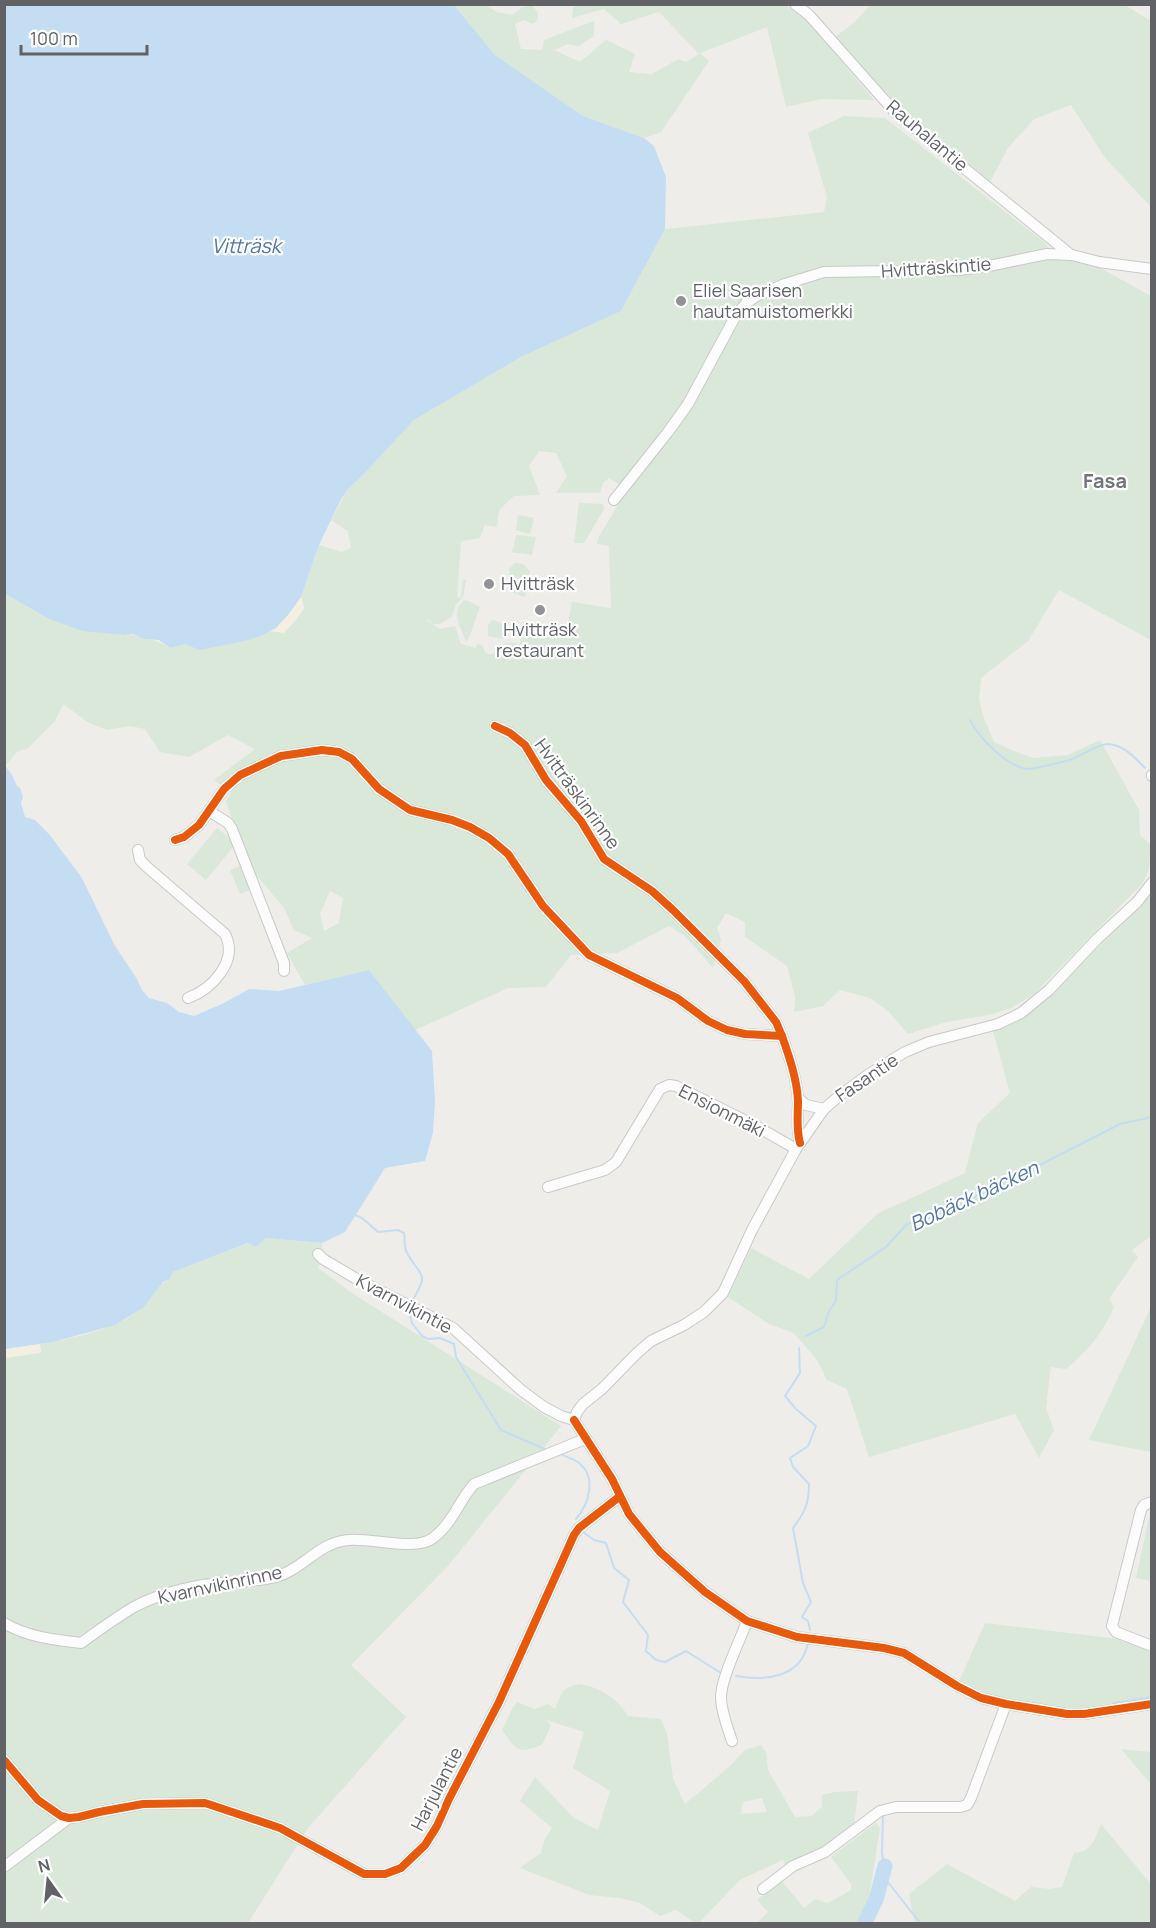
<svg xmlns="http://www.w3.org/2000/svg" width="1156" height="1928" font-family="Manrope,sans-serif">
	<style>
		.green { fill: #d9e8d8; fill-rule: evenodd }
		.sand { fill: #f3f0e2 }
		.water { fill: #c5ddf2 }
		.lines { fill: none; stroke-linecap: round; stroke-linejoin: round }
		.stream { stroke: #c5ddf2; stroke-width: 2 }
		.river { stroke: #c5ddf2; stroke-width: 15 }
		.minor-casing { stroke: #c9c9c9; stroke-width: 12 }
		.minor { stroke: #fcfcfc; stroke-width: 10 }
		.cycleway-casing { stroke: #fff; stroke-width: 11 }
		.cycleway { stroke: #e8590c; stroke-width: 8 }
		.poi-dot { fill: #929394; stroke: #fff; stroke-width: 2 }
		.labels { text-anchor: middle; stroke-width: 4.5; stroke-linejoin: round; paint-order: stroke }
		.street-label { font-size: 18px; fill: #606266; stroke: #fff }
		.poi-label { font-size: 18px; fill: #606266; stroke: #fff; text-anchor: start }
		.water-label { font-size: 20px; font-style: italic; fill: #5177a6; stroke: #fff }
		.neighbourhood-label { font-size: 20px; font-weight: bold; fill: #717478; stroke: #fff }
	</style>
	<rect width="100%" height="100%" fill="#eeedea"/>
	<g class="green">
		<path d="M579,4L785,5L806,19L874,100L821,99L786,107L767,27L700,53L709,61L661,132L644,138L583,116L495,55L454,5H485L497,12L513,15L522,7L532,5L538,13L537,21L533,24L524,20L515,24L521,49L542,50L544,40L594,21V36L578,46L568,44L554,50L580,62L606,40L635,54L629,72L651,74L679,59L686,62L699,54L659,12L621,24L604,9L572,18L573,8Z"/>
		<path d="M870,5H1125L1151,21V207L1106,159L1071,105L1034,119L1008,148L990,182L888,100L835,37L855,22Z"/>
		<path d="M844,116L885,118L1044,242L1057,260H1071L1095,265L1151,296V639H1149L1059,590L1028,641L981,678L979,698L983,716L994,742L1016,752L1033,758L1068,755L1100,740L1139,810L1140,835L1151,845L1149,869L1143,883L1034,994L1011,1008L989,1015L946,1022L908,1034L889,1012L870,998L840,990L823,1006L794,1012L795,997L787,966L745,937V922L726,913L717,928L721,940L713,968L685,936L669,926L617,953L571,955L546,987L508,988L415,1030L369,970L305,985L287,953L312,938L294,930L284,908L251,869L226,802L231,792L214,780L255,749L228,735L189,757L160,752L145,729L130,726L107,730L89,723L63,704L55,721L27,749L18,751L6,765L4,764V594L49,619L124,635C137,634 159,640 170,648L186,644L261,636L269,631L284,632L304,609L301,597L319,545L342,552L351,548L348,531L331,520L348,489L364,474L414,420L521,357L621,311L665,229L824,212L827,197L808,133ZM539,451L556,453L567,476L556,493H600L603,483L609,478L619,484L620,502L598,538L597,544L609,546L611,608L572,602L566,633L560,638L549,637L547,630L531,627L523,629L520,644C502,641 505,644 493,654C487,655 483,652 483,645L477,644L476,648L461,644L455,626L440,629L427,620L428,619L433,624H439L452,617L456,604L463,597L466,580L463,579L461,597L457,598L461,541L480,538L485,525L497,527L499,510L514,496L540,495L529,466ZM330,891L343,898L339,923L324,931L320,914Z"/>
		<path d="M579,503L603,504L604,509L584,543H574Z"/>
		<path d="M518,515L534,518L530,534L516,530Z"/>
		<path d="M516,535L536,537L532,555L511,552L513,549Z"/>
		<path d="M515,563L523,564L530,571L525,597L509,591V569Z"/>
		<path d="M464,600L469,601L480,607L469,638L466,642C461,626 450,615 464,600Z"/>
		<path d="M492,620L499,622L507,627L503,639L488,636V625Z"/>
		<path d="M217,828L236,843L206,880L187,864Z"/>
		<path d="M242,865L252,889L240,894L230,870Z"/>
		<path d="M1151,893V1236L1132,1250L1138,1257L1109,1299L1114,1307C1102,1334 1088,1351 1066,1369L1051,1367L1046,1408L1054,1430L1039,1458L1015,1414L869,1457L847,1389L827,1380L817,1360L794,1333L769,1324L728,1297L751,1248L809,1279L877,1214L965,1173L978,1123L1010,1093L993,1031L1009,1026L1053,993Z"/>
		<path d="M266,1238L322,1243L323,1259L318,1268L352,1293L561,1426L448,1566L351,1665L406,1717L308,1828L248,1923L5,1924V1358L41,1353L40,1344C70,1339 118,1329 141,1309C152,1299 157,1285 170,1279L173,1272L249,1243L256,1247Z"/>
		<path d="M1151,1307V1452L1089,1440Z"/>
		<path d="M1150,1513H1151V1581L1136,1578Z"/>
		<path d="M985,1623L1136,1641L1151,1646V1704L1084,1714L1006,1704L957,1686Z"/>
		<path d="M579,1684C600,1687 617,1698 628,1716L661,1719L667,1733L673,1779L685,1804L729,1767L745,1750L761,1745L766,1752L768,1770L795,1817L811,1816L822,1807V1795L835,1792L858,1791L854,1826L820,1852L785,1865L783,1860L740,1880L699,1923H695L676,1910L660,1916L640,1903L619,1898L589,1895L520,1868L541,1853L545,1839L552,1828L520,1801L535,1777L574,1818L598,1830L610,1791L573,1768L584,1732L546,1720L551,1725L542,1745C517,1754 517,1751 502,1730L513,1707L517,1702L535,1709L548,1704L555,1709C561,1694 561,1688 579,1684ZM762,1798L767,1812L741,1814L743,1802Z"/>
		<path d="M1121,1749L1151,1752V1784Z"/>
		<path d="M876,1823L880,1828L865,1923L756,1924L768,1912L757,1900L781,1880L804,1908L815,1899L828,1903L851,1890V1884L831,1857Z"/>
		<path d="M1101,1824L1151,1884V1923H915L909,1894L947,1864L1015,1901L1031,1887L1050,1889L1062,1887L1074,1853C1093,1851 1094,1840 1101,1824Z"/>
	</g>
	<g class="sand">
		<path d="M301,597L304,608L296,620L284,633L269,631L288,615Z"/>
		<path d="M40,1344L41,1352L5,1358V1349Z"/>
	</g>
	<g class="water">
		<path d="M4,5H454L495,55L583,116L644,138L654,146L666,177L665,229L621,311L521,357L414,420L364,474L348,489L340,501L319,545L301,597L288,615L276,628L261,636L240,642L199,650L186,644L170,648L159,640L145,639L133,634L124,635L83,631L49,619L5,594Z"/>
		<path d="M4,764L12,775L17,786L20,788L23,797L21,803L25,817L35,820L49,834L82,878L115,946L137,979L142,990L149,998L167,1003L179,1012L194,1016L224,1003L249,989L279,991L369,970L432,1051L435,1101L433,1133L425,1161L385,1168L345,1232L322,1243L266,1238L256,1247L248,1243L173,1272L170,1279L163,1282L143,1308L115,1325L53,1342L5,1349Z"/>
	</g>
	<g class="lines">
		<g class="stream">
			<path d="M970,720C979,738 1007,767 1028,769C1035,769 1066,761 1073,759C1083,754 1097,745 1107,744C1123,744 1135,758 1145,768"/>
			<path d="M355,1215L362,1218L378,1232L398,1230L404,1233C405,1240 404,1247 407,1253C421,1278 430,1272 412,1301"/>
			<path d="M409,1312L412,1323L422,1336L428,1339L440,1338L454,1344L456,1357L501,1430L547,1450"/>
			<path d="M806,1336L824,1327L829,1311L836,1301L837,1280L886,1247L907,1224L927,1219L993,1189L1120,1124L1152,1117"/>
			<path d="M799,1348L800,1373L785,1396L796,1409L816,1426L808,1446L790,1458L793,1467L809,1484C809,1504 805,1512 793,1528L803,1583L811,1602L802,1617L808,1621L810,1630"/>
			<path d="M561,1454C566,1457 574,1459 579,1463C597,1477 589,1504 576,1519"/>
			<path d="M583,1532L594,1540L606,1543L614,1568L629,1580L623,1602L648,1635L646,1651L656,1660L665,1662L686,1651L721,1673"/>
			<path d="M736,1676C766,1681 801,1678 808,1643"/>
			<path d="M1114,1703L1152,1697"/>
			<path d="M883,1816L882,1853L887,1881L921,1924"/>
		</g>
		<path class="river" d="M864,1924L876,1900L885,1866"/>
		<g class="minor-casing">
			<g id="minor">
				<path d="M795,4L809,15L894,111L1071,255"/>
				<path d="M614,500L668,432L688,404L735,317L746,303L758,295L785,284L824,272L959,270L989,266L1047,254L1072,255L1099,262L1152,269"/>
				<path d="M495,726L510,733L525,745L546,780L581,821L604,859L652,891L673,910L744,981L776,1022L782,1036"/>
				<path d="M1152,775V776"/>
				<path d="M209,811L228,823L232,829L284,963V971"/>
				<path d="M175,840L184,837L199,825L224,789L240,775L281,756L322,750L339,752L352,759L379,789L410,810L452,820L470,827L489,838L508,854L543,906L589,955L677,998L708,1021L727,1030L745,1034L782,1036C789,1056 797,1079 798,1101C798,1115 796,1129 800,1143"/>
				<path d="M138,850L140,860L147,867L225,934C239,961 212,989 188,998"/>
				<path d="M798,1098L806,1105L824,1109"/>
				<path d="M548,1187L605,1170L616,1162L660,1089L669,1085L676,1086L756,1126L796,1149"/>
				<path d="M318,1254L323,1259L355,1278L453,1328L521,1390L544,1407L561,1416L574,1420"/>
				<path d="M574,1420L577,1412L583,1404L602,1389L636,1354L651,1341L684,1325L704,1312L723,1293L752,1230L796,1149L824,1109L839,1096L869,1074L905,1052L929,1042L998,1024L1021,1013L1049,990L1097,939L1137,902L1152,883"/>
				<path d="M574,1420L612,1479L629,1514L660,1552L705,1592L747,1621L797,1637L884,1648L904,1653L957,1686L981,1698L1006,1704L1067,1714H1084L1152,1704"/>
				<path d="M1152,1502L1144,1505L1141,1510L1112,1626L1116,1632L1152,1646"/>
				<path d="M4,1623C27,1637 55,1640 81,1643C98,1631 115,1618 134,1607C154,1596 181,1589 203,1585C227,1581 253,1583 276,1577C303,1569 318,1543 348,1540C370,1537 415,1552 433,1538C452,1524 459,1501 474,1484L585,1439"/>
				<path d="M732,1741C727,1727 722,1713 721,1699C720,1680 740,1641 747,1621"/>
				<path d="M4,1760L38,1800L61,1816L69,1818L79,1817L99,1812L143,1804L205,1803L280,1828L364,1874H385L401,1868L425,1845L437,1826L449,1799L499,1702L574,1535L579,1528L619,1497"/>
				<path d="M4,1867L69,1818"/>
				<path d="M763,1889L793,1866L825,1852L880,1811L896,1807H960L967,1805L971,1798L1006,1704"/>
			</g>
		</g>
		<use href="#minor" class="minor"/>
		<g class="cycleway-casing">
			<g id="cycleway">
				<path d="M495,726L510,733L525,745L546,780L581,821L604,859L652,891L673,910L744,981L776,1022L782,1036"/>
				<path d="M175,840L184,837L199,825L224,789L240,775L281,756L322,750L339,752L352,759L379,789L410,810L452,820L470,827L489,838L508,854L543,906L589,955L677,998L708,1021L727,1030L745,1034L782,1036C789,1056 797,1079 798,1101C798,1115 796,1129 800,1143"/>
				<path d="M574,1420L612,1479L629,1514L660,1552L705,1592L747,1621L797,1637L884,1648L904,1653L957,1686L981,1698L1006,1704L1067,1714H1084L1152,1704"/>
				<path d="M4,1760L38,1800L61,1816L69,1818L79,1817L99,1812L143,1804L205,1803L280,1828L364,1874H385L401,1868L425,1845L437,1826L449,1799L499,1702L574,1535L579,1528L619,1497"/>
			</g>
		</g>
		<use href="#cycleway" class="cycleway"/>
	</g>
	<g class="poi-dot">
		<circle cx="681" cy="301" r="6"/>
		<circle cx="489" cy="584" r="6"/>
		<circle cx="540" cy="610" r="6"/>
	</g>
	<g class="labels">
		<g class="street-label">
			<text transform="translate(927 136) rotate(40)" y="6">Rauhalantie</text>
			<text transform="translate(936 268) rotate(-4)" y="6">Hvitträskintie</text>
			<text transform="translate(577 794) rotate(54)" y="6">Hvitträskinrinne</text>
			<text transform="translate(867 1078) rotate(-34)" y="6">Fasantie</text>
			<text transform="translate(722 1111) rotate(27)" y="6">Ensionmäki</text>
			<text transform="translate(404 1304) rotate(28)" y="6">Kvarnvikintie</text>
			<text transform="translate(220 1585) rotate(-12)" y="6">Kvarnvikinrinne</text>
			<text transform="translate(437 1789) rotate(-63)" y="6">Harjulantie</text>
		</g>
		<g class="poi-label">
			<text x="693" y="297">Eliel Saarisen<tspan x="693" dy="21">hautamuistomerkki</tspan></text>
			<text x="501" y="590">Hvitträsk</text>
			<text x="540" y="636" text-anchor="middle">Hvitträsk<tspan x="540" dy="21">restaurant</tspan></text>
		</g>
		<g class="water-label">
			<text x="246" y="253">Vitträsk</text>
			<text transform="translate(974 1196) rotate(-25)" y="7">Bobäck bäcken</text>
		</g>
		<g class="neighbourhood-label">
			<text x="1105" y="488">Fasa</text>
		</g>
	</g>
	<rect width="1156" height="1928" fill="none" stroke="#606266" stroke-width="12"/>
	<g transform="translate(48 1880) rotate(345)" stroke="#ffffff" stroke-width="4.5" paint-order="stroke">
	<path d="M0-4.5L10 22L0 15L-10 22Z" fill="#606266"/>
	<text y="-9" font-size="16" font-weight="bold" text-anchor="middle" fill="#606266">N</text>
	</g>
	<path d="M21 45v9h126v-9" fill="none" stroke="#606266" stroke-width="3"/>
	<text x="30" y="45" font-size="18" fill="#606266" stroke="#ffffff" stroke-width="4.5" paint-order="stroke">100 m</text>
</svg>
